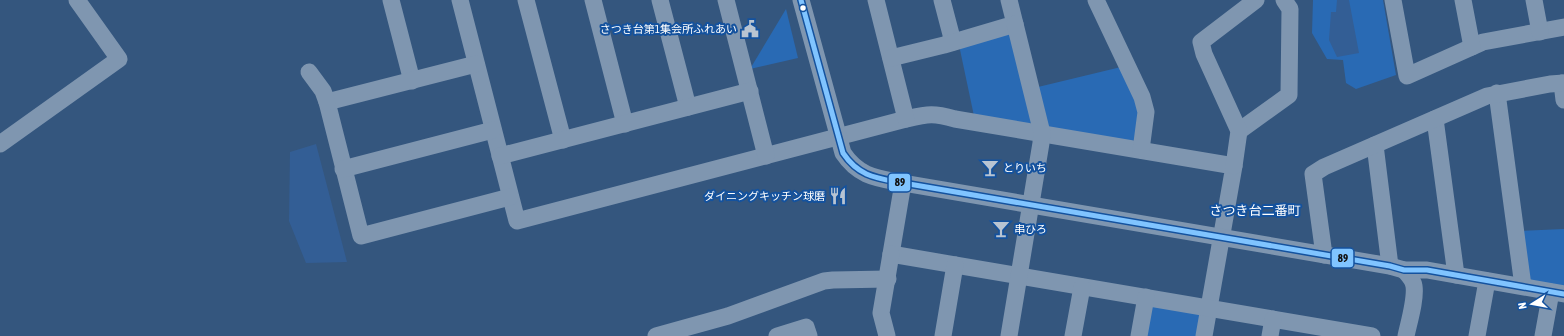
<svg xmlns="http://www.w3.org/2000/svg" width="1564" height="336" font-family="'Asap Condensed','Noto Sans JP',sans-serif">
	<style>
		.green { fill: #296ab4 }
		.water { fill: #335e95 }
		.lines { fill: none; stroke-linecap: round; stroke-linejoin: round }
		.minor { stroke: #7f96b0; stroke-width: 17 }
		.bus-1-casing { stroke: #14529e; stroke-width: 8 }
		.bus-1 { stroke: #80c4ff; stroke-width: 5 }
		.bus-dot { fill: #fff; stroke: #14529e; stroke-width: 1.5 }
		.labels { text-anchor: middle; stroke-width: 4; stroke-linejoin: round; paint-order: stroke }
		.poi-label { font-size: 11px; fill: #fff; stroke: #14529e; text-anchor: end }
		.quarter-label { font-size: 13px; fill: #fff; stroke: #14529e }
		.line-badge { stroke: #14529e; stroke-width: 1.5 }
		.pale-badge-label { font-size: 11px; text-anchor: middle; font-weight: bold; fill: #111 }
	</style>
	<rect width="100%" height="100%" fill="#34567e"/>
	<g class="green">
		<path d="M1313,0H1383L1396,75L1356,89L1346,83L1343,60L1327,59L1312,33Z"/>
		<path d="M786,9L798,58L750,69Z"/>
		<path d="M1010,34L1033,121L1028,125L974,116L959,45Z"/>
		<path d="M1121,67L1131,87L1139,115L1137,138L1131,142L1051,128L1046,124L1038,87Z"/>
		<path d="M1564,229V287L1526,280L1520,231Z"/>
		<path d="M1154,305L1200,313V336H1145L1150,309Z"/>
	</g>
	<g class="water">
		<path d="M1337,0H1349L1359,53L1337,57L1329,40L1331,12H1336Z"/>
		<path d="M316,144L347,262L306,263L289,221L290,152Z"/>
	</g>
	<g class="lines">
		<g class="minor">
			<path d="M391,0L412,81"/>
			<path d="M460,0L517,221L906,119C929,114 933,113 955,119L1234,166L1204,336"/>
			<path d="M526,0L563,140"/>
			<path d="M593,0L625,124"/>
			<path d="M660,0L688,107"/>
			<path d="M726,0L766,156"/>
			<path d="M801,0L843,153C859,177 877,178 903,183L1390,266L1404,270H1427L1564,294"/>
			<path d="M876,0L906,119"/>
			<path d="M942,0L953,42"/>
			<path d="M1096,0L1142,97L1146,112L1141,150"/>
			<path d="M1393,0L1407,76L1483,42L1564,27"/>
			<path d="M1463,0L1472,47"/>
			<path d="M1534,0L1540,32"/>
			<path d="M891,58L944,45L1015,24L1009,0"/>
			<path d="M476,64L327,102L361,236L510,197"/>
			<path d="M309,72L323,91L327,102"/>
			<path d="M1562,83L1564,100"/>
			<path d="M1497,93L1523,286"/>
			<path d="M1435,119L1456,275"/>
			<path d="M1239,131L1289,95L1290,9L1284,0"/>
			<path d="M0,144L119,59L77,0"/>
			<path d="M1375,145L1390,266"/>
			<path d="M500,156L750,91"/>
			<path d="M1234,166L1239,131L1204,54L1201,42L1256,0"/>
			<path d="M343,169L493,130"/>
			<path d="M903,183L891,254L1372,336"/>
			<path d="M1324,255L1313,174L1324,167L1487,96L1550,84L1564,83"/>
			<path d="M1404,270C1408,275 1413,279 1414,286C1416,299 1409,322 1406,336"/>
			<path d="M656,336L728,316L824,281L833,280L888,279"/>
			<path d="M777,336L806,327L809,336"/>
			<path d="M887,336L881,313L891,254"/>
			<path d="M943,336L955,265"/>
			<path d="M1009,336L1041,143L1042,133L1015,24"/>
			<path d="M1073,336L1082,287"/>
			<path d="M1139,336L1146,297"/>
			<path d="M1270,336L1273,319"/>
			<path d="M1477,336L1487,281"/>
			<path d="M1543,336L1551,292"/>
		</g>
		<g class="bus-1-casing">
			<path id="bus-1" d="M801,0L843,153C859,177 877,178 903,183L1390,266L1404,270H1427L1564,294"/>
		</g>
		<use href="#bus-1" class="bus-1"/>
	</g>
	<defs>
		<g id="civic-bare" transform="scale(1.38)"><path d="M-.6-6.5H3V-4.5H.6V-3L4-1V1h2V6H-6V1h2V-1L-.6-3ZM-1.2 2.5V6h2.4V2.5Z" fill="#b8c4d2" stroke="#14529e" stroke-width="2.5" paint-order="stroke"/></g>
		<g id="bar-bare" transform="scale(1.38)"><path d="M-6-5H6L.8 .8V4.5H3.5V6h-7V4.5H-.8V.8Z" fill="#b8c4d2" stroke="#14529e" stroke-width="2.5" paint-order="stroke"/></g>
		<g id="restaurant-bare" transform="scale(1.38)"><path d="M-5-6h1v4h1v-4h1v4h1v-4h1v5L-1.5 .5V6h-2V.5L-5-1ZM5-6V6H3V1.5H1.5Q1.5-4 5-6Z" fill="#b8c4d2" stroke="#14529e" stroke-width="2.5" paint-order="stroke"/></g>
	</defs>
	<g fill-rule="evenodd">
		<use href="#civic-bare" x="750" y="29"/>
		<use href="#bar-bare" x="990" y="168"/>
		<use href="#restaurant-bare" x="838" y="196"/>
		<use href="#bar-bare" x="1001" y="229"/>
	</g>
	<circle class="bus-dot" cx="803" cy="8" r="3.5"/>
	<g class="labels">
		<g class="poi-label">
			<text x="737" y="33">さつき台第1集会所ふれあい</text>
			<text x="1003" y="172" text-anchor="start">とりいち</text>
			<text x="825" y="200">ダイニングキッチン球磨</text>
			<text x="1014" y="233" text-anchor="start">串ひろ</text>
		</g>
		<g class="quarter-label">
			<text x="1255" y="215">さつき台二番町</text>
		</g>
	</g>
	<g class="line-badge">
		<rect x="888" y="173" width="23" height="19" rx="4" fill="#80c4ff"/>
		<rect x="1331" y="248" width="23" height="20" rx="4" fill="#80c4ff"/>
	</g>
	<g class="pale-badge-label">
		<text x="900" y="186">89</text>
		<text x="1343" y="262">89</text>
	</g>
	<g transform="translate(1532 304) rotate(259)" stroke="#14529e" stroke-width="3" paint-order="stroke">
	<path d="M0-3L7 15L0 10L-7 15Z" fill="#ffffff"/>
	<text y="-6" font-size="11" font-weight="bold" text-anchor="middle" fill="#ffffff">N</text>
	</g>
</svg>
